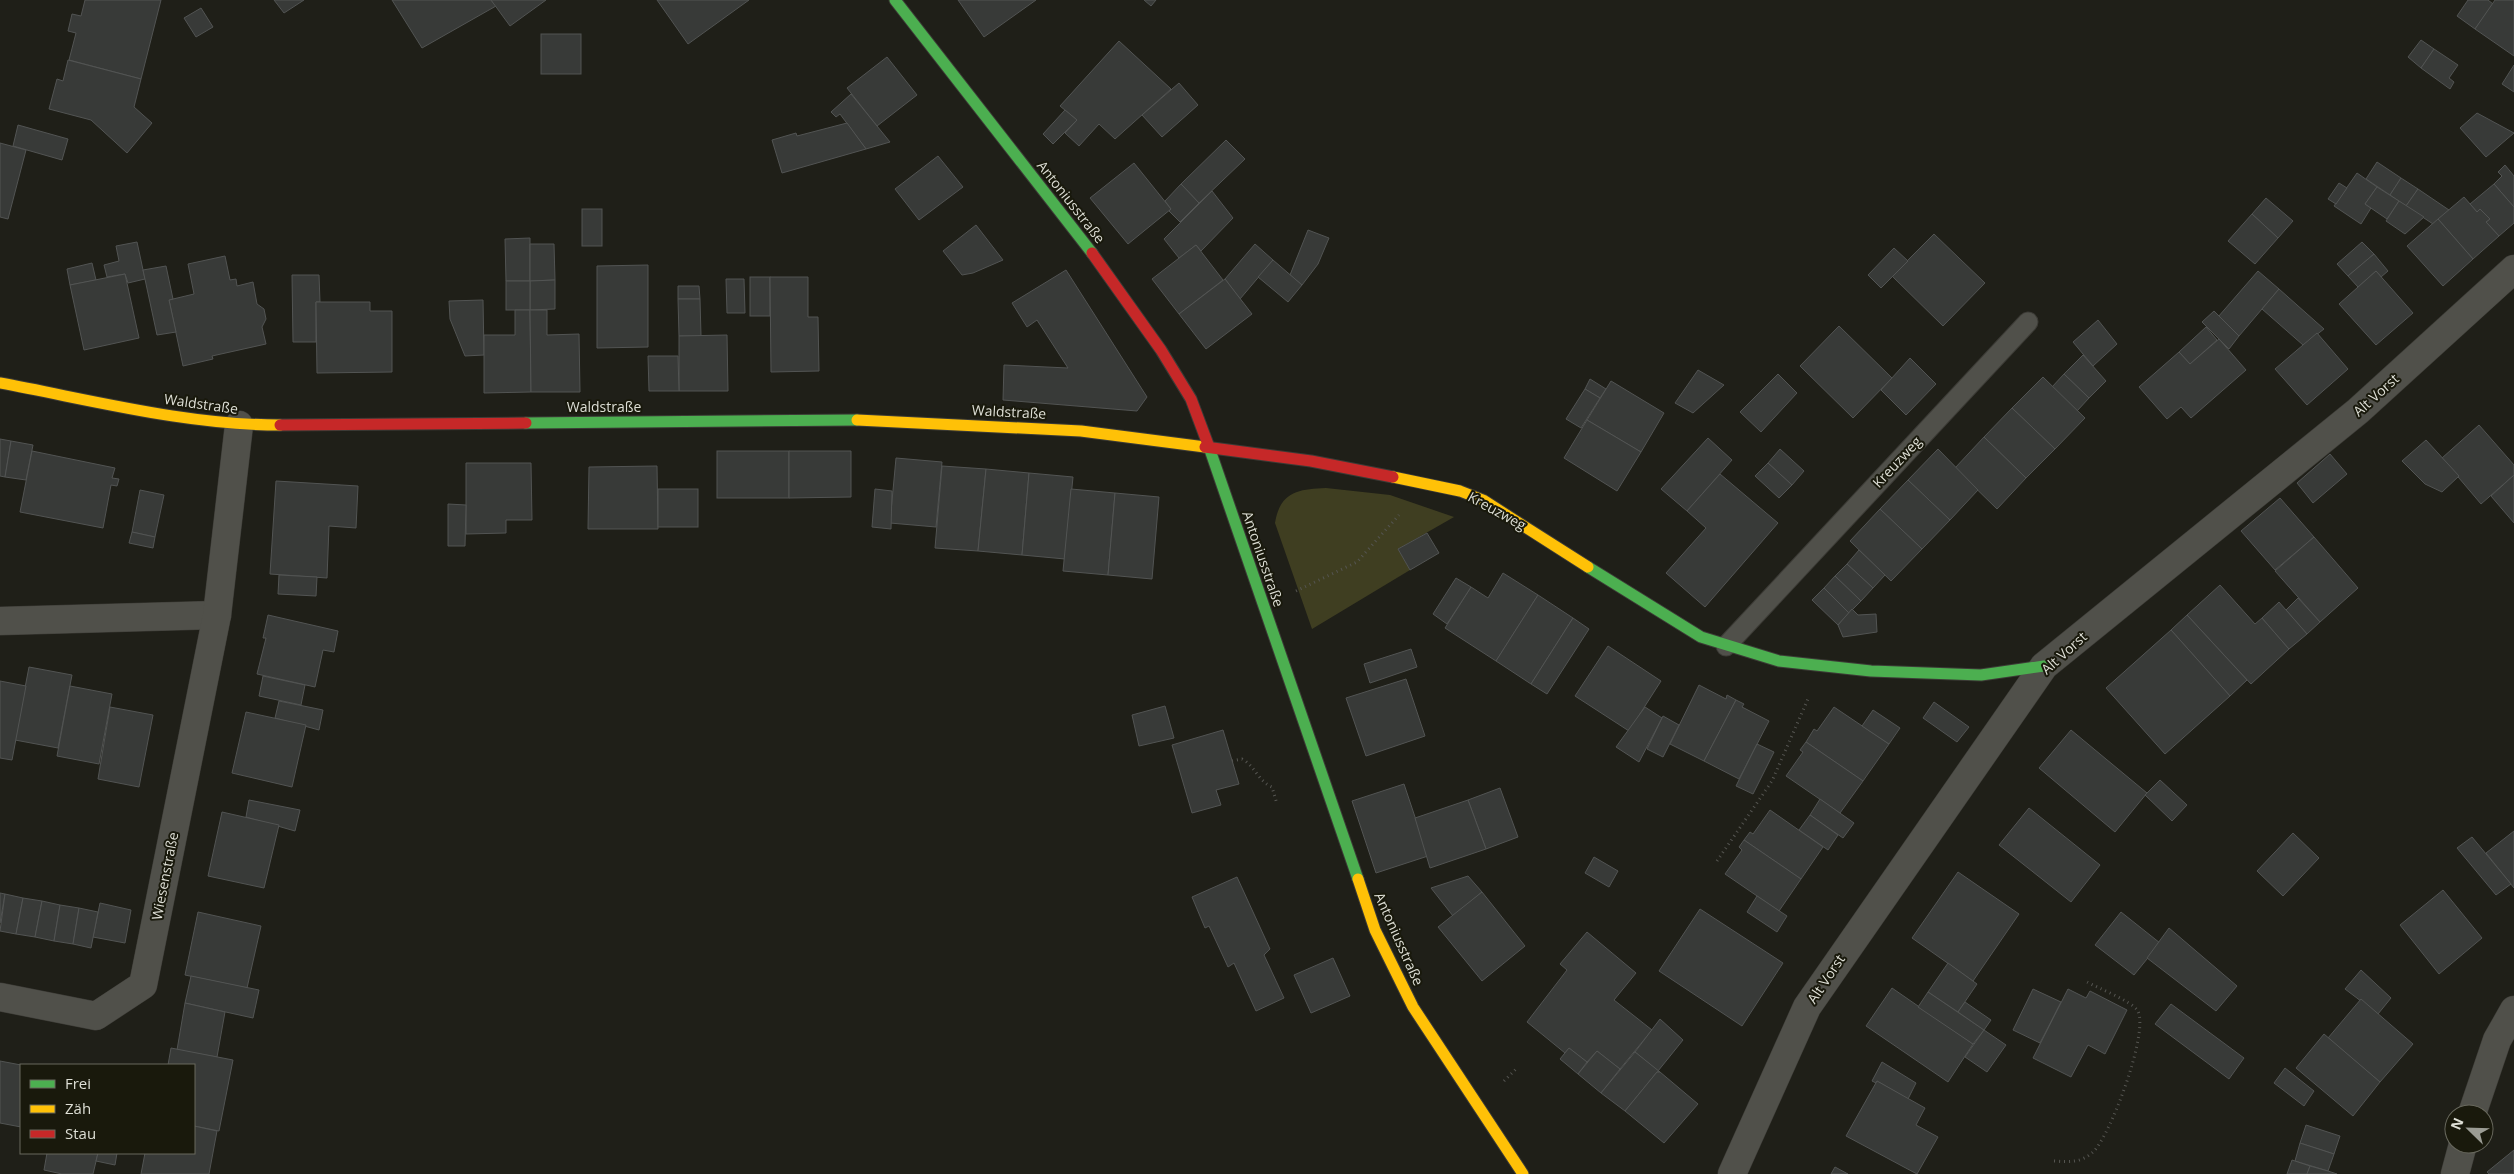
<svg xmlns="http://www.w3.org/2000/svg" width="2514" height="1174" font-family="'Open Sans',sans-serif">
	<style>
		.green { fill: #3f3e21 }
		.building { fill: #383a38; stroke: #525453 }
		.lines { fill: none; stroke-linecap: round; stroke-linejoin: round }
		.lane-casing { stroke: #3c3b36; stroke-width: 21 }
		.street-casing { stroke: #3c3b36; stroke-width: 29 }
		.fast-casing { stroke: #3c3b36; stroke-width: 13 }
		.slow-casing { stroke: #3c3b36; stroke-width: 13 }
		.jam-casing { stroke: #3c3b36; stroke-width: 13 }
		.path { stroke: #555551; stroke-width: 3; stroke-dasharray: 1 4; stroke-linecap: butt }
		.lane { stroke: #50504a; stroke-width: 19 }
		.street { stroke: #50504a; stroke-width: 28 }
		.fast { stroke: #4caf50; stroke-width: 11 }
		.slow { stroke: #ffc107; stroke-width: 11 }
		.jam { stroke: #c62828; stroke-width: 11 }
		.labels { text-anchor: middle; stroke-width: 4; stroke-linejoin: round; paint-order: stroke }
		.street-label { font-size: 14px; fill: #dedfd6; stroke: #19190c }
	</style>
	<rect width="100%" height="100%" fill="#1f1f18"/>
	<path class="green" d="M1326,488L1390,495L1454,517L1398,549L1410,570L1312,629L1275,523C1280,492 1298,489 1326,488Z"/>
	<g class="building">
		<path d="M85,0H161L141,79L69,60L76,33L68,31L72,14L81,16Z"/>
		<path d="M274,0H304L284,13Z"/>
		<path d="M392,0H491L496,6L422,48Z"/>
		<path d="M491,0H546L510,26Z"/>
		<path d="M657,0H749L688,44Z"/>
		<path d="M958,0H1036L984,37Z"/>
		<path d="M1144,0H1156L1151,6Z"/>
		<path d="M2468,0H2488L2493,4L2475,29L2457,16Z"/>
		<path d="M2495,0H2514V56L2475,29Z"/>
		<path d="M201,8L213,27L196,37L184,18Z"/>
		<rect x="541" y="34" width="40" height="40"/>
		<path d="M2421,40L2434,49L2421,68L2408,57Z"/>
		<path d="M1119,41L1171,89L1115,139L1099,124L1079,146L1065,133L1077,120L1060,106Z"/>
		<path d="M2434,49L2458,65L2449,78L2454,82L2450,89L2421,68Z"/>
		<path d="M887,57L917,95L877,126L847,88Z"/>
		<path d="M68,60L141,79L134,107L152,123L127,153L91,120L49,109L57,79L63,81Z"/>
		<path d="M2514,65V92L2502,84Z"/>
		<path d="M1179,83L1198,105L1162,137L1142,115Z"/>
		<path d="M851,94L890,142L866,149L840,114L836,117L831,112Z"/>
		<path d="M1065,110L1077,120L1053,144L1043,134Z"/>
		<path d="M2477,113L2514,133L2486,157L2460,128Z"/>
		<path d="M847,123L866,149L782,173L772,140L796,133L797,136Z"/>
		<path d="M18,125L68,139L62,160L13,146Z"/>
		<path d="M1226,140L1245,159L1199,203L1181,184Z"/>
		<path d="M0,143L26,150L8,219L0,217Z"/>
		<path d="M938,156L963,187L919,220L895,189Z"/>
		<path d="M2377,162L2401,178L2390,195L2366,179Z"/>
		<path d="M1134,163L1171,209L1128,244L1090,198Z"/>
		<path d="M2505,165L2514,176V207L2494,184L2502,176L2498,172Z"/>
		<path d="M2357,173L2377,187L2365,204L2371,208L2361,224L2334,206Z"/>
		<path d="M2401,178L2418,189L2406,206L2390,195Z"/>
		<path d="M2339,183L2347,188L2336,204L2328,199Z"/>
		<path d="M1181,184L1199,203L1180,222L1169,211L1171,209L1165,201Z"/>
		<path d="M2494,184L2514,207V223L2499,236L2486,222L2490,219L2480,209L2477,212L2470,204Z"/>
		<path d="M2377,187L2399,201L2387,219L2365,204Z"/>
		<path d="M2418,189L2449,210L2433,224L2406,206Z"/>
		<path d="M1212,191L1233,218L1201,251L1196,245L1179,258L1164,239Z"/>
		<path d="M2464,197L2477,212L2480,209L2490,219L2486,222L2499,236L2473,259L2438,219Z"/>
		<path d="M2266,198L2293,221L2278,238L2252,214Z"/>
		<path d="M2399,201L2424,217L2405,234L2386,221Z"/>
		<rect x="582" y="209" width="20" height="37"/>
		<path d="M2252,214L2278,238L2255,264L2228,241Z"/>
		<path d="M2438,219L2473,259L2443,286L2407,246Z"/>
		<path d="M976,225L1003,260L973,273L962,275L943,251Z"/>
		<path d="M1308,230L1329,238L1318,264L1302,285L1290,275Z"/>
		<path d="M1934,234L1985,283L1943,326L1892,276Z"/>
		<path d="M530,238V281H506L505,239Z"/>
		<path d="M137,242L145,279L128,283L125,274L107,277L104,265L119,261L116,246Z"/>
		<path d="M2362,242L2374,254L2348,276L2337,264Z"/>
		<path d="M530,244H554L555,280L530,281Z"/>
		<path d="M1255,244L1273,260L1240,299L1225,279Z"/>
		<path d="M1196,245L1223,280L1179,314L1152,279Z"/>
		<path d="M1894,248L1908,261L1881,288L1868,275Z"/>
		<path d="M2374,254L2388,271L2381,277L2376,271L2358,287L2348,276Z"/>
		<path d="M225,256L230,280L236,279L237,286L253,282L257,304L264,309L266,319L262,327L266,344L212,356L213,359L183,366L169,300L194,294L188,264Z"/>
		<path d="M1273,260L1302,285L1288,302L1258,277Z"/>
		<path d="M92,263L96,280L70,285L67,269Z"/>
		<path d="M648,265V347L597,348V266Z"/>
		<path d="M166,266L173,299L169,300L176,332L157,335L143,270Z"/>
		<path d="M1066,270L1147,397L1137,411L1003,400L1004,365L1068,368L1037,320L1027,327L1012,303Z"/>
		<path d="M2258,271L2279,289L2239,336L2218,317Z"/>
		<path d="M2376,271L2413,313L2376,345L2339,304Z"/>
		<path d="M125,274L139,338L84,350L70,285Z"/>
		<path d="M292,275H319L320,302H316V342H293Z"/>
		<rect x="750" y="277" width="20" height="39"/>
		<path d="M770,277H808V317H818L819,371L771,372Z"/>
		<path d="M726,279H744L745,313H727Z"/>
		<path d="M1225,279L1252,314L1206,349L1179,314Z"/>
		<path d="M555,280V309L530,310V281Z"/>
		<rect x="506" y="281" width="24" height="29"/>
		<path d="M678,286H699L700,299H678Z"/>
		<path d="M2279,289L2324,329L2303,345L2262,309Z"/>
		<path d="M678,299H700L701,336H679Z"/>
		<path d="M483,300L484,355L465,356L450,319L449,301Z"/>
		<path d="M316,302H370V311H392V372L317,373Z"/>
		<path d="M515,310H530L531,392L484,393V335H515Z"/>
		<path d="M530,310H547V335L579,334L580,392H531Z"/>
		<path d="M2214,311L2239,336L2229,349L2202,322Z"/>
		<path d="M2098,320L2117,344L2093,366L2073,342Z"/>
		<path d="M1839,326L1892,378L1853,418L1800,366Z"/>
		<path d="M2206,327L2217,340L2190,364L2179,352Z"/>
		<path d="M2317,333L2348,369L2307,405L2275,369Z"/>
		<path d="M727,335L728,391H679V336Z"/>
		<path d="M2219,339L2246,370L2191,418L2181,407L2167,419L2139,387L2179,352L2190,364Z"/>
		<path d="M2083,355L2106,381L2089,398L2064,374Z"/>
		<path d="M648,356H678L679,391H649Z"/>
		<path d="M1910,358L1936,384L1906,415L1881,390Z"/>
		<path d="M1698,370L1724,385L1693,413L1675,403Z"/>
		<path d="M1778,374L1797,393L1761,432L1740,412Z"/>
		<path d="M2064,374L2089,398L2077,411L2052,387Z"/>
		<path d="M2043,377L2085,418L2055,449L2012,408Z"/>
		<path d="M1590,379L1606,389L1600,398L1585,389Z"/>
		<path d="M1611,381L1664,413L1641,452L1587,420Z"/>
		<path d="M1585,389L1600,398L1581,428L1566,419Z"/>
		<path d="M2012,408L2055,449L2026,478L1984,437Z"/>
		<path d="M1587,420L1641,452L1617,491L1564,458Z"/>
		<path d="M2479,425L2514,465V475L2481,504L2442,458Z"/>
		<path d="M1984,437L2026,478L1997,509L1955,468Z"/>
		<path d="M1708,438L1732,460L1687,511L1661,489Z"/>
		<path d="M0,439L11,441L5,477L0,476Z"/>
		<path d="M2426,440L2459,476L2442,492L2425,484L2402,461Z"/>
		<path d="M11,441L33,445L26,480L5,477Z"/>
		<path d="M1780,449L1804,471L1792,485L1768,463Z"/>
		<path d="M1938,449L1978,490L1950,520L1908,480Z"/>
		<path d="M32,451L115,468L112,478L119,479L117,486L111,485L103,528L20,512Z"/>
		<rect x="717" y="451" width="72" height="47"/>
		<path d="M789,451H851V497L789,498Z"/>
		<path d="M2330,454L2347,474L2313,503L2297,483Z"/>
		<path d="M896,458L942,462L936,527L890,523Z"/>
		<path d="M466,463H531L532,520H506V533L466,534Z"/>
		<path d="M1768,463L1792,485L1779,498L1755,476Z"/>
		<path d="M657,466L658,529H588L589,467Z"/>
		<path d="M942,466L986,469L978,551L935,548Z"/>
		<path d="M986,469L1029,473L1022,555L978,551Z"/>
		<path d="M1029,473L1073,477L1065,559L1022,555Z"/>
		<path d="M1720,474L1778,523L1705,607L1666,573L1706,528L1687,511Z"/>
		<path d="M2514,475V523L2491,496Z"/>
		<path d="M1908,480L1950,520L1922,549L1880,509Z"/>
		<path d="M276,481L358,486L356,528L329,526L327,578L270,574Z"/>
		<rect x="658" y="489" width="40" height="38"/>
		<path d="M875,489L892,491L891,529L872,527Z"/>
		<path d="M1071,489L1115,493L1108,575L1063,571Z"/>
		<path d="M140,490L164,495L155,537L132,532Z"/>
		<path d="M1115,493L1159,497L1152,579L1108,575Z"/>
		<path d="M2280,498L2314,537L2275,570L2241,531Z"/>
		<path d="M448,504L466,505L465,546H448Z"/>
		<path d="M1880,509L1922,549L1891,581L1850,541Z"/>
		<path d="M132,532L155,537L153,548L129,543Z"/>
		<path d="M1427,533L1439,553L1410,570L1398,549Z"/>
		<path d="M2314,537L2358,588L2320,622L2275,571Z"/>
		<path d="M1859,550L1885,575L1873,588L1847,564Z"/>
		<path d="M1847,564L1873,588L1861,601L1835,576Z"/>
		<path d="M1503,573L1538,595L1496,661L1445,628L1471,587L1488,598Z"/>
		<path d="M279,575L317,577L316,596L278,594Z"/>
		<path d="M1835,576L1861,601L1849,613L1824,588Z"/>
		<path d="M1456,578L1471,587L1447,624L1433,614Z"/>
		<path d="M2220,585L2255,624L2262,618L2289,649L2251,684L2187,615Z"/>
		<path d="M1824,588L1849,613L1838,625L1812,600Z"/>
		<path d="M1538,595L1573,618L1531,684L1496,661Z"/>
		<path d="M2298,598L2320,622L2307,634L2286,610Z"/>
		<path d="M2279,602L2307,634L2289,649L2262,618Z"/>
		<path d="M1852,609L1858,615L1876,614L1877,632L1843,637L1838,625Z"/>
		<path d="M268,615L338,631L334,652L323,650L315,687L257,674L266,638H263Z"/>
		<path d="M2187,615L2247,680L2230,696L2171,630Z"/>
		<path d="M1573,618L1589,629L1547,694L1531,684Z"/>
		<path d="M2171,630L2230,696L2165,754L2106,688Z"/>
		<path d="M1608,646L1661,681L1629,731L1575,696Z"/>
		<path d="M1411,649L1417,667L1370,683L1364,664Z"/>
		<path d="M29,667L72,675L58,748L15,740Z"/>
		<path d="M263,676L305,685L301,705L259,696Z"/>
		<path d="M1406,679L1425,736L1366,756L1346,698Z"/>
		<path d="M0,681L26,686L12,760L0,758Z"/>
		<path d="M1699,685L1726,699L1727,695L1736,700L1704,761L1670,744Z"/>
		<path d="M70,686L112,694L99,764L57,756Z"/>
		<path d="M1736,700L1744,704L1742,707L1769,721L1739,779L1704,761Z"/>
		<path d="M279,701L323,710L319,730L275,718Z"/>
		<path d="M1934,702L1969,727L1957,742L1923,718Z"/>
		<path d="M1165,706L1174,738L1139,746L1132,715Z"/>
		<path d="M110,707L153,715L139,787L98,779Z"/>
		<path d="M1645,707L1662,718L1639,762L1616,747Z"/>
		<path d="M1834,707L1889,744L1863,781L1806,742L1814,729L1817,731Z"/>
		<path d="M1873,710L1900,728L1889,744L1862,726Z"/>
		<path d="M246,712L306,725L292,787L232,773Z"/>
		<path d="M1663,716L1679,725L1663,757L1647,749Z"/>
		<path d="M1223,730L1239,784L1216,790L1221,805L1192,813L1172,745Z"/>
		<path d="M2071,730L2147,793L2115,832L2039,768Z"/>
		<path d="M1806,742L1863,781L1840,813L1786,776L1803,752L1800,750Z"/>
		<path d="M1757,744L1774,752L1753,794L1736,786Z"/>
		<path d="M2160,780L2187,805L2172,821L2145,795Z"/>
		<path d="M1404,784L1428,856L1376,873L1352,801Z"/>
		<path d="M1500,788L1518,837L1486,849L1468,800Z"/>
		<path d="M1820,799L1854,823L1843,838L1810,815Z"/>
		<path d="M249,800L300,810L295,831L246,817Z"/>
		<path d="M1468,800L1486,849L1430,868L1415,818Z"/>
		<path d="M2029,808L2100,865L2071,902L1999,845Z"/>
		<path d="M1770,810L1823,847L1801,879L1744,840L1750,832L1753,834Z"/>
		<path d="M222,812L279,825L264,888L208,876Z"/>
		<path d="M1810,815L1838,835L1828,850L1799,830Z"/>
		<path d="M2514,831V888L2486,853Z"/>
		<path d="M2293,833L2319,858L2283,896L2257,871Z"/>
		<path d="M2472,837L2511,884L2496,895L2457,848Z"/>
		<path d="M1744,840L1801,879L1779,911L1725,874L1742,850L1739,847Z"/>
		<path d="M1594,857L1618,871L1609,887L1585,873Z"/>
		<path d="M1958,872L2019,914L1973,981L1912,938Z"/>
		<path d="M1468,876L1482,892L1453,916L1431,888Z"/>
		<path d="M1237,877L1270,949L1264,955L1284,998L1256,1011L1234,963L1228,967L1209,926L1205,928L1192,897Z"/>
		<path d="M2443,890L2482,938L2439,974L2400,925Z"/>
		<path d="M1482,892L1525,946L1482,981L1438,927Z"/>
		<path d="M0,893L5,894L0,923Z"/>
		<path d="M5,894L23,898L16,934L0,931Z"/>
		<path d="M1757,896L1787,916L1777,932L1747,912Z"/>
		<path d="M23,898L42,901L35,937L16,934Z"/>
		<path d="M42,901L60,905L54,941L35,937Z"/>
		<path d="M100,903L131,910L125,943L93,937Z"/>
		<path d="M60,905L79,908L73,944L54,941Z"/>
		<path d="M79,908L98,912L91,948L73,944Z"/>
		<path d="M1700,909L1783,963L1742,1026L1659,971Z"/>
		<path d="M198,912L261,926L247,988L185,975Z"/>
		<path d="M2121,912L2160,943L2134,975L2095,945Z"/>
		<path d="M2169,928L2237,986L2216,1011L2147,958Z"/>
		<path d="M1587,932L1636,973L1614,1000L1652,1030L1620,1069L1597,1051L1587,1062L1569,1048L1565,1053L1527,1022L1567,970L1560,964Z"/>
		<path d="M1333,958L1350,996L1311,1013L1294,975Z"/>
		<path d="M1948,963L1977,984L1958,1012L1928,992Z"/>
		<path d="M2361,970L2391,998L2378,1014L2345,989Z"/>
		<path d="M191,976L259,990L253,1018L185,1003Z"/>
		<path d="M1892,988L1973,1044L1948,1082L1866,1026Z"/>
		<path d="M2033,989L2061,1002L2040,1043L2013,1030Z"/>
		<path d="M2068,989L2086,998L2090,991L2127,1010L2105,1054L2088,1045L2071,1077L2033,1058Z"/>
		<path d="M1928,992L1984,1030L1973,1044L1918,1007Z"/>
		<path d="M2361,999L2413,1044L2380,1082L2328,1038Z"/>
		<path d="M1965,1002L1991,1020L1984,1030L1958,1012Z"/>
		<path d="M185,1003L225,1012L217,1057L177,1050Z"/>
		<path d="M2171,1004L2244,1058L2229,1079L2155,1024Z"/>
		<path d="M1660,1019L1683,1040L1658,1071L1635,1052Z"/>
		<path d="M1984,1030L2006,1045L1987,1072L1965,1057Z"/>
		<path d="M2324,1034L2380,1082L2353,1116L2296,1068Z"/>
		<path d="M171,1048L233,1060L219,1131L194,1126V1065H168Z"/>
		<path d="M1569,1048L1587,1062L1578,1074L1560,1059Z"/>
		<path d="M1597,1051L1620,1069L1601,1093L1578,1074Z"/>
		<path d="M1635,1052L1660,1072H1657L1625,1111L1601,1093Z"/>
		<path d="M0,1061L21,1065V1127L0,1123Z"/>
		<path d="M1882,1062L1916,1083L1908,1099L1877,1081L1876,1083L1872,1081Z"/>
		<path d="M2285,1068L2314,1091L2304,1106L2274,1083Z"/>
		<path d="M1657,1072H1660L1698,1104L1664,1143L1625,1111Z"/>
		<path d="M1877,1081L1925,1108L1916,1125L1938,1137L1917,1174L1846,1136Z"/>
		<path d="M2306,1125L2340,1136L2334,1154L2300,1143Z"/>
		<path d="M194,1126L217,1131L209,1174H141L145,1153H194Z"/>
		<path d="M2300,1143L2334,1154L2328,1171L2295,1161Z"/>
		<path d="M2514,1150V1174H2489L2487,1172Z"/>
		<path d="M44,1153H98L93,1174H62L44,1170L47,1153Z"/>
		<path d="M98,1153H117L115,1165L96,1161Z"/>
		<path d="M2292,1160L2310,1166L2307,1174H2287Z"/>
		<path d="M2310,1166L2328,1171L2337,1174H2307Z"/>
		<path d="M1835,1167L1848,1174H1831Z"/>
	</g>
	<g class="lines">
		<g class="lane-casing">
			<path id="lane" d="M1726,646L2028,322"/>
		</g>
		<g class="street-casing">
			<g id="street">
				<path d="M0,621L217,615"/>
				<path d="M0,997L96,1016L143,985L217,615L239,425"/>
				<path d="M2472,1114L2497,1040L2514,1010"/>
				<path d="M1732,1174L1807,1007L2044,666L2358,411L2514,269"/>
				<path d="M2455,1174L2463,1144"/>
			</g>
		</g>
		<g class="fast-casing">
			<g id="fast">
				<path d="M895,0L1092,253"/>
				<path d="M526,423L857,420"/>
				<path d="M1209,447L1358,879"/>
				<path d="M1588,567L1701,637L1779,661L1871,671L1981,675L2044,666"/>
			</g>
		</g>
		<g class="slow-casing">
			<g id="slow">
				<path d="M0,383C92,400 186,425 280,425"/>
				<path d="M857,420L1081,431L1205,447"/>
				<path d="M1393,477L1460,491L1483,500L1588,567"/>
				<path d="M1358,879L1375,930L1413,1007L1523,1174"/>
			</g>
		</g>
		<g class="jam-casing">
			<g id="jam">
				<path d="M1092,253L1161,350L1191,399L1209,447"/>
				<path d="M280,425L526,423"/>
				<path d="M1205,447L1311,461L1393,477"/>
			</g>
		</g>
		<g class="path">
			<path d="M1296,591L1357,562L1399,515"/>
			<path d="M1232,761L1242,759C1255,766 1259,782 1272,787L1277,804"/>
			<path d="M1717,861L1772,781L1808,699"/>
			<path d="M1504,1081L1517,1068"/>
			<path d="M2054,1161C2069,1162 2081,1163 2093,1152C2110,1137 2151,1028 2137,1010C2131,1001 2098,988 2087,982"/>
		</g>
		<use href="#lane" class="lane"/>
		<use href="#street" class="street"/>
		<use href="#fast" class="fast"/>
		<use href="#slow" class="slow"/>
		<use href="#jam" class="jam"/>
	</g>
	<g class="labels">
		<g class="street-label">
			<text transform="translate(1071 202) rotate(52)" y="5">Antoniusstraße</text>
			<text transform="translate(2376 395) rotate(-42)" y="5">Alt Vorst</text>
			<text transform="translate(201 404) rotate(8)" y="5">Waldstraße</text>
			<text x="604" y="412">Waldstraße</text>
			<text transform="translate(1009 412) rotate(3)" y="5">Waldstraße</text>
			<text transform="translate(1897 462) rotate(-47)" y="5">Kreuzweg</text>
			<text transform="translate(1497 511) rotate(29)" y="5">Kreuzweg</text>
			<text transform="translate(1263 559) rotate(71)" y="5">Antoniusstraße</text>
			<text transform="translate(2064 653) rotate(-42)" y="5">Alt Vorst</text>
			<text transform="translate(165 876) rotate(-79)" y="5">Wiesenstraße</text>
			<text transform="translate(1399 939) rotate(66)" y="5">Antoniusstraße</text>
			<text transform="translate(1826 979) rotate(-56)" y="5">Alt Vorst</text>
		</g>
	</g>
	<rect x="20" y="1064" width="175" height="90" fill="#19190c" stroke="#68685d"/>
	<rect x="30" y="1080" width="25" height="8" fill="#4caf50" stroke="#68685d"/>
	<text x="65" y="1089" font-size="15" fill="#dedfd6">Frei</text>
	<rect x="30" y="1105" width="25" height="8" fill="#ffc107" stroke="#68685d"/>
	<text x="65" y="1114" font-size="15" fill="#dedfd6">Zäh</text>
	<rect x="30" y="1130" width="25" height="8" fill="#c62828" stroke="#68685d"/>
	<text x="65" y="1139" font-size="15" fill="#dedfd6">Stau</text>
	<g transform="translate(2469 1129) rotate(293)"><circle r="24" fill="#19190c" stroke="#68685d"/>
	<path d="M0-4L9 19L0 12L-9 19Z" fill="#9b9c94"/>
	<text y="-8" font-size="14" font-weight="bold" text-anchor="middle" fill="#dedfd6">N</text>
	</g>
</svg>
